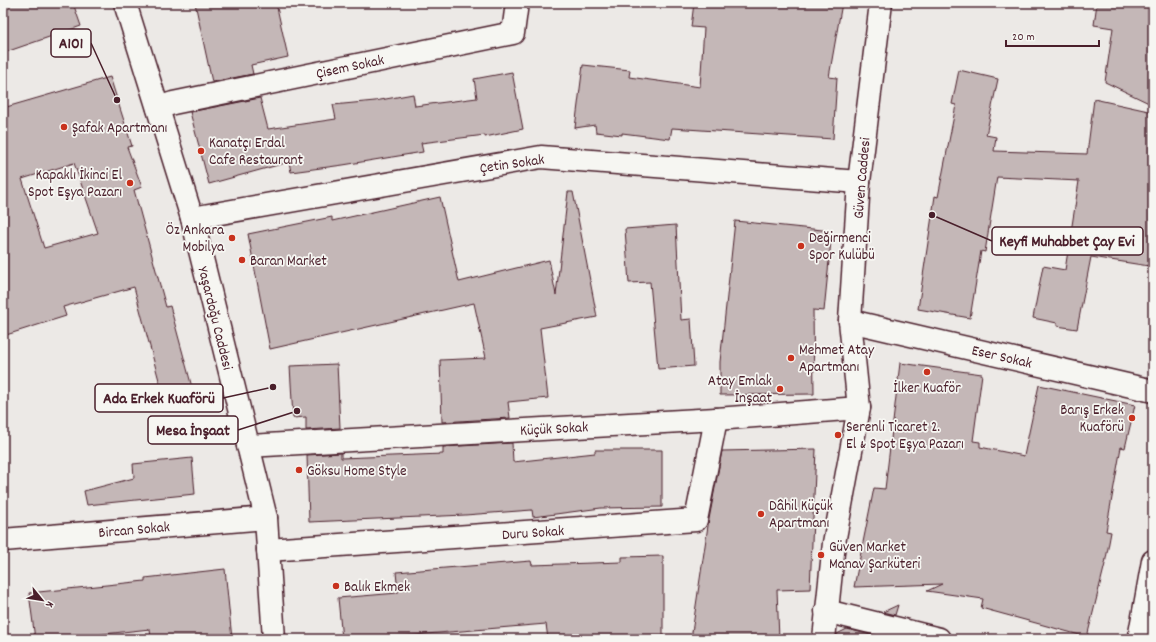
<svg xmlns="http://www.w3.org/2000/svg" width="1156" height="642" font-family="Dekko,sans-serif">
	<style>
		.building { fill: #c4b7b7; stroke: #4a1f2b; fill-rule: evenodd }
		.lines { fill: none; stroke-linecap: round; stroke-linejoin: round }
		.street-casing { stroke: #4a1f2b; stroke-width: 25 }
		.secondary-casing { stroke: #4a1f2b; stroke-width: 25 }
		.street { stroke: #f6f6f2; stroke-width: 22 }
		.secondary { stroke: #f6f6f2; stroke-width: 22 }
		.poi-dot { fill: #c8321e; stroke: #f6f6f2; stroke-width: 1.5 }
		.labels { text-anchor: middle; stroke-width: 3.5; stroke-linejoin: round; paint-order: stroke }
		.street-label { font-size: 15px; fill: #4a1f2b; stroke: #f6f6f2 }
		.poi-label { font-size: 15px; fill: #4a1f2b; stroke: #f6f6f2; text-anchor: start }
		.leader { fill: none; stroke: #4a1f2b; stroke-width: 1.5 }
		.callout-dot { fill: #4a1f2b; stroke: #f6f6f2; stroke-width: 1.5 }
		.callout { fill: #f6f6f2; stroke: #4a1f2b; stroke-width: 1.5 }
		.callout-label { font-size: 16px; text-anchor: middle; font-weight: bold; fill: #4a1f2b }
	</style>
	<rect width="100%" height="100%" fill="#ece9e6"/>
	<filter id="ink" filterUnits="userSpaceOnUse"><feTurbulence type="fractalNoise" baseFrequency=".025" numOctaves="2"/><feDisplacementMap in="SourceGraphic" scale="8" xChannelSelector="R" yChannelSelector="G"/><feConvolveMatrix kernelMatrix="1 2 1 2 8 2 1 2 1" color-interpolation-filters="sRGB"/></filter>
	<g filter="url(#ink)">
		<g class="building">
			<path d="M3,3H73L81,26L3,53Z"/>
			<path d="M195,3H276L288,57L251,65L253,74L212,82Z"/>
			<path d="M694,3H842L829,77L837,78L833,139L672,128L670,139L622,133V135L596,132L595,125L575,128L583,65L630,70L629,77L700,87L704,28L691,27Z"/>
			<path d="M1097,3H1153V105L1105,82L1113,28L1094,25Z"/>
			<path d="M959,70L998,79L986,135L996,137L994,151L1087,154L1094,99L1153,112V239L1149,266L1091,257L1077,329L1057,326V323L1033,318L1043,266L1065,270L1079,181L997,177L985,252L981,251L970,318L918,309L935,196L938,197L956,105L952,104Z"/>
			<path d="M512,72L523,129L485,137V135L421,143L423,152L343,165L291,172L289,162L209,184L190,112L260,98L268,129L336,119L333,105L375,101L413,94L415,106L477,98L474,79Z"/>
			<path d="M110,77L132,146L127,147L142,187L134,190L166,307L170,306L193,391L164,399L134,287L63,307L66,316L3,336V108ZM74,163L98,233L44,248L22,179Z"/>
			<path d="M568,192H573L597,317L540,328L548,398L508,402L510,418L442,422L440,360L486,358L474,303L270,349L248,234L332,217V221L440,197L459,282L549,260L556,295Z"/>
			<path d="M735,221L832,231L824,311L813,310L814,394L720,395V362Z"/>
			<path d="M676,225L681,320L691,319L694,366L658,369L650,282L629,283L625,229Z"/>
			<path d="M900,363L982,374L973,441L980,442V447L1024,456L1039,385L1135,405L1125,448L1121,447L1106,531L1111,532L1105,564L1087,637L981,608L983,599L927,591L942,584L854,587L874,488L885,489Z"/>
			<path d="M337,364L340,428L306,430V417L293,418L290,366Z"/>
			<path d="M512,443L513,462L595,453V450H662V507L601,508L533,517L532,510L465,515L309,522L307,455L341,453V458L443,454V447Z"/>
			<path d="M816,449L810,589L777,590L779,639H691L709,519L722,451Z"/>
			<path d="M192,458L195,494L87,505L84,491L134,478L133,464Z"/>
			<path d="M663,556V639H548L546,624L390,637V639H342L338,598L398,593L396,572L531,561L532,565L622,562V557Z"/>
			<path d="M225,569L232,639H151L150,629L58,639H35L29,593L145,581V578Z"/>
			<path d="M898,605L895,615L883,612Z"/>
			<path d="M847,629L887,639H837V634Z"/>
		</g>
		<g class="lines">
			<g class="street-casing">
				<g id="street">
					<path d="M158,108L173,103L513,33L517,3"/>
					<path d="M192,218L541,157L859,182"/>
					<path d="M850,321L1153,391"/>
					<path d="M248,446L716,419L859,408"/>
					<path d="M3,540L266,518"/>
					<path d="M268,550L696,520L716,419"/>
					<path d="M826,611L939,639"/>
				</g>
			</g>
			<g class="secondary-casing">
				<g id="secondary">
					<path d="M125,3L192,218L266,518L274,639"/>
					<path d="M824,639L834,543L859,408L850,321L859,182L881,3"/>
					<path d="M1139,639L1153,561"/>
				</g>
			</g>
			<use href="#street" class="street"/>
			<use href="#secondary" class="secondary"/>
		</g>
	</g>
	<g class="poi-dot">
		<circle cx="64" cy="127" r="4"/>
		<circle cx="201" cy="151" r="4"/>
		<circle cx="130" cy="183" r="4"/>
		<circle cx="232" cy="238" r="4"/>
		<circle cx="801" cy="246" r="4"/>
		<circle cx="242" cy="260" r="4"/>
		<circle cx="791" cy="358" r="4"/>
		<circle cx="927" cy="372" r="4"/>
		<circle cx="780" cy="389" r="4"/>
		<circle cx="1132" cy="418" r="4"/>
		<circle cx="838" cy="435" r="4"/>
		<circle cx="299" cy="470" r="4"/>
		<circle cx="761" cy="514" r="4"/>
		<circle cx="821" cy="555" r="4"/>
		<circle cx="336" cy="586" r="4"/>
	</g>
	<g class="labels">
		<g class="street-label">
			<text transform="translate(350 66) rotate(-12)" y="5">Çisem Sokak</text>
			<text transform="translate(512 163) rotate(-8)" y="5">Çetin Sokak</text>
			<text transform="translate(861 178) rotate(-85)" y="5">Güven Caddesi</text>
			<text transform="translate(216 318) rotate(76)" y="5">Yaşardoğu Caddesi</text>
			<text transform="translate(1002 356) rotate(13)" y="5">Eser Sokak</text>
			<text transform="translate(554 428) rotate(-3)" y="5">Küçük Sokak</text>
			<text transform="translate(134 529) rotate(-5)" y="5">Bircan Sokak</text>
			<text transform="translate(533 532) rotate(-4)" y="5">Duru Sokak</text>
		</g>
		<g class="poi-label">
			<text x="72" y="132">Şafak Apartmanı</text>
			<text x="209" y="147">Kanatçı Erdal<tspan x="209" dy="17">Cafe Restaurant</tspan></text>
			<text x="122" y="179" text-anchor="end">Kapaklı İkinci El<tspan x="122" dy="17">Spot Eşya Pazarı</tspan></text>
			<text x="224" y="234" text-anchor="end">Öz Ankara<tspan x="224" dy="17">Mobilya</tspan></text>
			<text x="809" y="242">Değirmenci<tspan x="809" dy="17">Spor Kulübü</tspan></text>
			<text x="250" y="265">Baran Market</text>
			<text x="799" y="354">Mehmet Atay<tspan x="799" dy="17">Apartmanı</tspan></text>
			<text x="772" y="385" text-anchor="end">Atay Emlak<tspan x="772" dy="17">İnşaat</tspan></text>
			<text x="927" y="392" text-anchor="middle">İlker Kuaför</text>
			<text x="1124" y="414" text-anchor="end">Barış Erkek<tspan x="1124" dy="17">Kuaförü</tspan></text>
			<text x="846" y="431">Serenli Ticaret 2.<tspan x="846" dy="17">El &amp; Spot Eşya Pazarı</tspan></text>
			<text x="307" y="475">Göksu Home Style</text>
			<text x="769" y="510">Dâhil Küçük<tspan x="769" dy="17">Apartmanı</tspan></text>
			<text x="829" y="551">Güven Market<tspan x="829" dy="17">Manav Şarküteri</tspan></text>
			<text x="344" y="591">Balık Ekmek</text>
		</g>
	</g>
	<path class="leader" d="M117 100L91 43M932 215L992 241M273 387L223 398M297 411L238 430"/>
	<g class="callout-dot">
		<circle cx="117" cy="100" r="4"/>
		<circle cx="932" cy="215" r="4"/>
		<circle cx="273" cy="387" r="4"/>
		<circle cx="297" cy="411" r="4"/>
	</g>
	<g class="callout">
		<rect x="51" y="29" width="40" height="28" rx="4"/>
		<rect x="992" y="227" width="151" height="28" rx="4"/>
		<rect x="95" y="384" width="128" height="28" rx="4"/>
		<rect x="148" y="416" width="90" height="28" rx="4"/>
	</g>
	<g class="callout-label">
		<text x="71" y="48">A101</text>
		<text x="1067" y="246">Keyfi Muhabbet Çay Evi</text>
		<text x="159" y="403">Ada Erkek Kuaförü</text>
		<text x="193" y="435">Mesa İnşaat</text>
	</g>
	<rect width="1156" height="642" fill="none" stroke="#f6f6f2" stroke-width="16"/>
	<rect x="8" y="8" width="1140" height="626" fill="none" stroke="#4a1f2b" stroke-width="1.5" filter="url(#ink)"/>
	<g transform="translate(42 600) rotate(120)" stroke="#f6f6f2" stroke-width="3" paint-order="stroke">
	<path d="M0-3L7 15L0 10L-7 15Z" fill="#4a1f2b"/>
	<text y="-6" font-size="11" font-weight="bold" text-anchor="middle" fill="#4a1f2b">K</text>
	</g>
	<path d="M1006 40v6h93v-6" fill="none" stroke="#4a1f2b" stroke-width="2"/>
	<text x="1012" y="40" font-size="12" fill="#4a1f2b" stroke="#f6f6f2" stroke-width="3" paint-order="stroke">20 m</text>
</svg>
